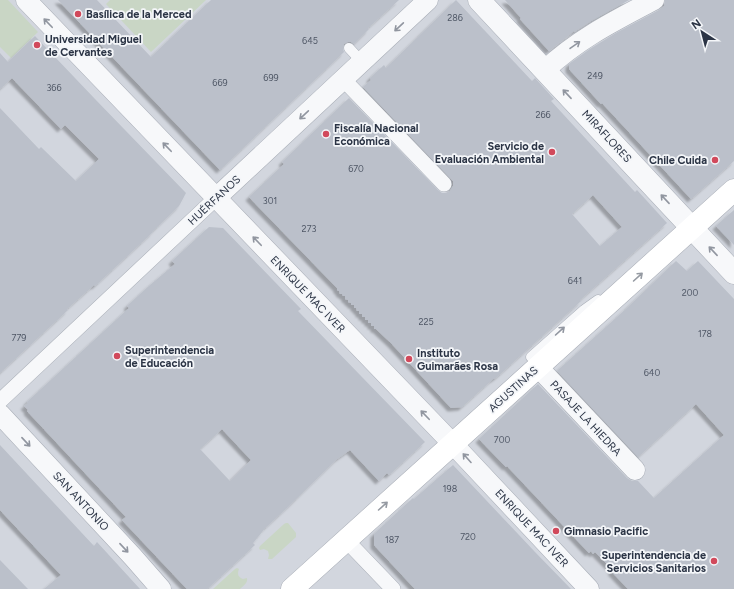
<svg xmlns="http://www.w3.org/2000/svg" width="734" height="589" font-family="Figtree,sans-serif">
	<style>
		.built { fill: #d2d6de }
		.green { fill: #c9d6c5 }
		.building { fill: #bbc0ca; fill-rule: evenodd; filter: url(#shadow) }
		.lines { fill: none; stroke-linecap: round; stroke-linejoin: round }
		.service-casing { stroke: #a9aeb7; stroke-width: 11 }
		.pedestrian-casing { stroke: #a9aeb7; stroke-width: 16 }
		.minor-casing { stroke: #a9aeb7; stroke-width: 21 }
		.tertiary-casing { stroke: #a9aeb7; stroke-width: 23 }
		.secondary-casing { stroke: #a9aeb7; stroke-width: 23 }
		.service { stroke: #f7f8fa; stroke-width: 10 }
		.pedestrian { stroke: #f7f8fa; stroke-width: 15 }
		.minor { stroke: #f7f8fa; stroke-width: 20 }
		.tertiary { stroke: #f7f8fa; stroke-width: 22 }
		.secondary { stroke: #fff; stroke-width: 22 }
		.oneway { stroke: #9196a0 }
		.oneway2 { stroke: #959aa2 }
		.poi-dot { fill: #d1495b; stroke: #f4f6f9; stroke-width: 1.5 }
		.labels { text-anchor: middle; stroke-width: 3.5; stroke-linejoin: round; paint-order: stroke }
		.number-label { font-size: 9px; fill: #4f5766 }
		.poi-label { font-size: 11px; font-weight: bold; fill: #2b3445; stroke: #f4f6f9; text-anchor: start }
		.street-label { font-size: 11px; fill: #2b3445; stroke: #f4f6f9 }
	</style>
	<defs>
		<filter id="shadow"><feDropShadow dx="-3.5" dy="3.5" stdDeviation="1" flood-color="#0004"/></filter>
	</defs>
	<rect width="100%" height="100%" fill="#e4e7ec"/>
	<rect class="built" x="0" y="0" width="734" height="589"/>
	<g class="green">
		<path d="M0,0H8L38,32L11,58L0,47Z"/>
		<path d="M110,0H206L151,52L106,4Z"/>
		<path d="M286,523H288L296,533V537L272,559H268L269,555L268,551L264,549L260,550L259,548L260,546L284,524Z"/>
		<path d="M237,568L239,569C237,574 238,577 243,579L247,578C248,583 243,586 240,589H213L235,569Z"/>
	</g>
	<g class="building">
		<path d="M58,0H97L151,57L211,0H399L368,28L369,29L354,44L351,42H348L344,44L343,49L344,52L220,170Z"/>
		<path d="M456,0L532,81L535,78L554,99L551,101L635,192L637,190L667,223L580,300L581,301L498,376L494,379H493L462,407L451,408L391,343L376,329H374V326H371V323H368V320H365V317H362V314H359V311H357L356,308H354V305H351V303L348,302V300L345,299V296H343L342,294H340L339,291L337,290V288L249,197L284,164L282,162L349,98L438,190L442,193H446L450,191L453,186V181L450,178L363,87L371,80L370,78L384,65L386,68ZM593,195L622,227L600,246L572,214Z"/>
		<path d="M505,0H629L591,21L574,32V31L549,51L520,19L521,18Z"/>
		<path d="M665,0H734V161L691,199L602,103L601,104L569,69V64L590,49L616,33L659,10L664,6Z"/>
		<path d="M35,36L95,99L186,193L179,206L152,232H153L95,286L94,285L67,309L68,310L0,373V108L39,149L41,147L76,181L99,159L65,125L61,129L12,78L0,89V53L8,62Z"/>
		<path d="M734,210V245L716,226Z"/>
		<path d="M209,227L223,228L301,309L298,311L425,442L389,475L387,473L379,481L350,450L337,459L291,504L264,529L262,532L253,543L255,545L207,589H187L122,520L126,517L27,411L28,410L24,406L28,403L27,402L129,308L127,306L149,286L175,264L172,261ZM222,429L251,460L230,481L200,449Z"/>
		<path d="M676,261L687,271L698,261L734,299V589H628L611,571L613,570L595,552L593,554L591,551L589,553L507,466L506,467L479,439L538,384L627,478L632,481H638L654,498L724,435L696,404L638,457L557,371L626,309Z"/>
		<path d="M0,445L94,546L97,542L140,589H44L61,575L0,510Z"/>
		<path d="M453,465L535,552L571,589H415L374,545V534L413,498L414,499Z"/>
		<path d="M0,560L28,589H0Z"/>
	</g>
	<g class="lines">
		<g class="service-casing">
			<g id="service">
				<path d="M349,48L362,62"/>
				<path d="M531,357L584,310L598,300"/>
			</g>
		</g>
		<g class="pedestrian-casing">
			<g id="pedestrian">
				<path d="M343,79L444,184"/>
				<path d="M0,401L216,198"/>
				<path d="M346,540L393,589"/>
			</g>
		</g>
		<g class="minor-casing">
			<g id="minor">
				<path d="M26,0L452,443L589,589"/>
				<path d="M545,70C578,39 614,21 654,0"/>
				<path d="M216,198L428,0"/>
				<path d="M538,367L635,470"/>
				<path d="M0,414L133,557L161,589"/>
			</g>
		</g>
		<g class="tertiary-casing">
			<path id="tertiary" d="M479,0L734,273"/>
		</g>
		<g class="secondary-casing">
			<path id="secondary" d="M292,589L734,190"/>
		</g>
		<use href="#service" class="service"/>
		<use href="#pedestrian" class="pedestrian"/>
		<use href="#minor" class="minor"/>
		<use href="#tertiary" class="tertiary"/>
		<use href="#secondary" class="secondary"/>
	</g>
	<defs><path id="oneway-shaft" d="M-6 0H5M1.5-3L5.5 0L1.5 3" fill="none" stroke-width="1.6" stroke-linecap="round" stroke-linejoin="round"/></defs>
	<g class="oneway">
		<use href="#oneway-shaft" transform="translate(48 23) rotate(-134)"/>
		<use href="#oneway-shaft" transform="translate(399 27) rotate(137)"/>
		<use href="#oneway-shaft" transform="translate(575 45) rotate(-35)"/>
		<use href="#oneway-shaft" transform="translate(567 94) rotate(-133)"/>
		<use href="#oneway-shaft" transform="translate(304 115) rotate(137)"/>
		<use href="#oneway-shaft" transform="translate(167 147) rotate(-134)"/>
		<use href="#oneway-shaft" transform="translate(665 199) rotate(-133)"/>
		<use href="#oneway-shaft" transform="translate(257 241) rotate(-134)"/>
		<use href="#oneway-shaft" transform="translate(713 251) rotate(-133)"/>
		<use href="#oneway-shaft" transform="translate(560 331) rotate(-42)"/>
		<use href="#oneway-shaft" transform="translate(425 415) rotate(-134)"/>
		<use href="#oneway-shaft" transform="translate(26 442) rotate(47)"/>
		<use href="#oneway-shaft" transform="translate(467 458) rotate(-132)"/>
		<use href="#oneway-shaft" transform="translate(124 548) rotate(47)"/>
	</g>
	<g class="oneway2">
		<use href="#oneway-shaft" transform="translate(638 277) rotate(-42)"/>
		<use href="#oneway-shaft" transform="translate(383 506) rotate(-42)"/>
	</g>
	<g class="poi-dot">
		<circle cx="78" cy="14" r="4"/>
		<circle cx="37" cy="45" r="4"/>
		<circle cx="326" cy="134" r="4"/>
		<circle cx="552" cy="152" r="4"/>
		<circle cx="715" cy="160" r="4"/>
		<circle cx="117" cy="356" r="4"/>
		<circle cx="409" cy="359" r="4"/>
		<circle cx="556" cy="531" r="4"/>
		<circle cx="714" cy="561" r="4"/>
	</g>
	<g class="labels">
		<g class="number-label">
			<text x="455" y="21">286</text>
			<text x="310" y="44">645</text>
			<text x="595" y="79">249</text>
			<text x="271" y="81">699</text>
			<text x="220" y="86">669</text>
			<text x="54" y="91">366</text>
			<text x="543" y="118">266</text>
			<text x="356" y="172">670</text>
			<text x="270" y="204">301</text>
			<text x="309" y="232">273</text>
			<text x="575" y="284">641</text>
			<text x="690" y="296">200</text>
			<text x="426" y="325">225</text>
			<text x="705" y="337">178</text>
			<text x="19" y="341">779</text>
			<text x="652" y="376">640</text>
			<text x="502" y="443">700</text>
			<text x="450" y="492">198</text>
			<text x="468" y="540">720</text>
			<text x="392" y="543">187</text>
		</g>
		<g class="poi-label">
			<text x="86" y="18">Basílica de la Merced</text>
			<text x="45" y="43">Universidad Miguel<tspan x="45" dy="13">de Cervantes</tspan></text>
			<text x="334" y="132">Fiscalía Nacional<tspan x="334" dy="13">Económica</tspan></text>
			<text x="544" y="150" text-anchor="end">Servicio de<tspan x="544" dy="13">Evaluación Ambiental</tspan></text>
			<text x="707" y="164" text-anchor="end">Chile Cuida</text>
			<text x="125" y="354">Superintendencia<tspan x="125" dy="13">de Educación</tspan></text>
			<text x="417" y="357">Instituto<tspan x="417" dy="13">Guimarães Rosa</tspan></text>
			<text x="564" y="535">Gimnasio Pacific</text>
			<text x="706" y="559" text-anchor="end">Superintendencia de<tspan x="706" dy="13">Servicios Sanitarios</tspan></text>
		</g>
		<g class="street-label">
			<text transform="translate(607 136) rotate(47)" y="4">MIRAFLORES</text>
			<text transform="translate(214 200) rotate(-43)" y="4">HUÉRFANOS</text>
			<text transform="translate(308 294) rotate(46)" y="4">ENRIQUE MAC IVER</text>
			<text transform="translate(513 389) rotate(-42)" y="4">AGUSTINAS</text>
			<text transform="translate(586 418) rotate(47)" y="4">PASAJE LA HIEDRA</text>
			<text transform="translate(81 501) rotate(47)" y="4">SAN ANTONIO</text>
			<text transform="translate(532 528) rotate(47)" y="4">ENRIQUE MAC IVER</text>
		</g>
	</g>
	<g transform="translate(702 32) rotate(324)" stroke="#f4f6f9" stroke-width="3" paint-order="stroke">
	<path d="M0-3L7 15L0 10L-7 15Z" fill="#2b3445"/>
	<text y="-6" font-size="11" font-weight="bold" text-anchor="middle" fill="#2b3445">N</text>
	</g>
</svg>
